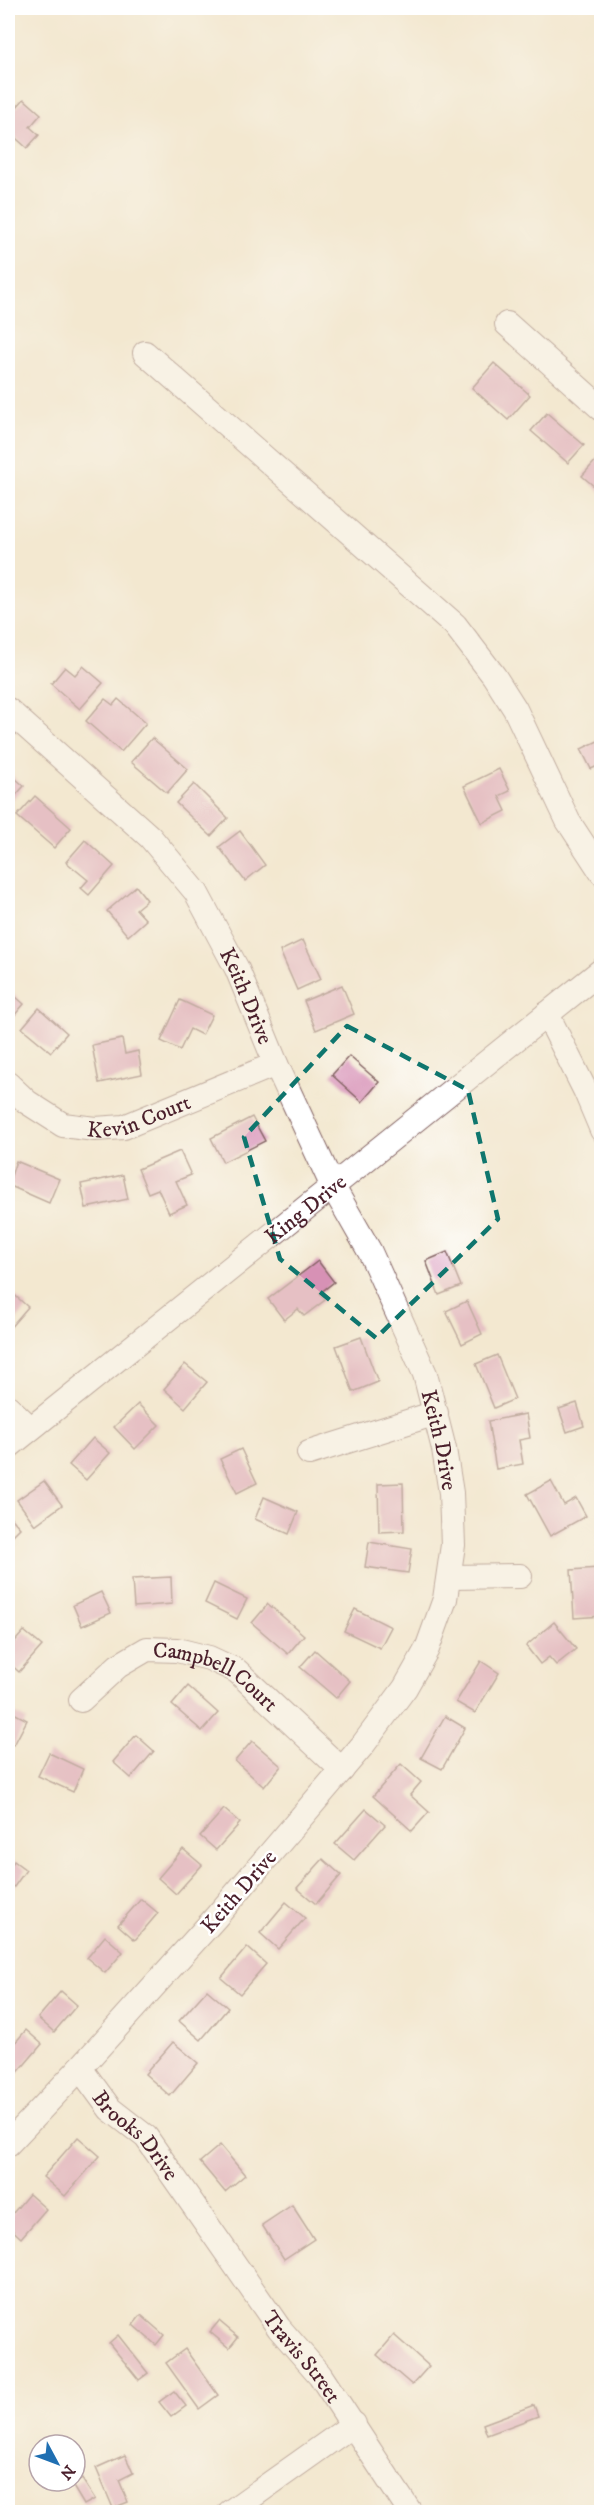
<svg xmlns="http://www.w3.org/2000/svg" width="609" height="2520" font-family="'IM FELL DW Pica',serif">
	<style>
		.building { fill: #d791b5 }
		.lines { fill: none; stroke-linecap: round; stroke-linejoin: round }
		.minor-casing { stroke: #856565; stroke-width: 26 }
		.minor { stroke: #fff; stroke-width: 24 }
		.marked { fill: none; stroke: #0f766e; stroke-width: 4.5; stroke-dasharray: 12 8; stroke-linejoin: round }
		.labels { text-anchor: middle; stroke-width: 5; stroke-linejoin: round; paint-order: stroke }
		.street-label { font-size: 22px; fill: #4a1f2b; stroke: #fff }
	</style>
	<rect width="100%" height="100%" fill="#fff"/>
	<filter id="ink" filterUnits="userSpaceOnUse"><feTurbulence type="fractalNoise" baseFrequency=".0167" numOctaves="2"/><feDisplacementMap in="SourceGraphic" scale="12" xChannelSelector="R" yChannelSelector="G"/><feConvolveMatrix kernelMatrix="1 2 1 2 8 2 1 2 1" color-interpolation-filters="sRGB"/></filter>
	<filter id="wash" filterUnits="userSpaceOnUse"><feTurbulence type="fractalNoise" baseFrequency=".008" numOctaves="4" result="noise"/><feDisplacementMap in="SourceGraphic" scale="24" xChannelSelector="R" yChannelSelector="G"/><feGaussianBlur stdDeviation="1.35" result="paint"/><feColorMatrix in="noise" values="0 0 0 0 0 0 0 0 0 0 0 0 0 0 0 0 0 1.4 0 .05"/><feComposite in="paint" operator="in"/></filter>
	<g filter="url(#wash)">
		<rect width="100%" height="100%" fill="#f3e8d0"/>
		<g id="blocks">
			<g class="building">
				<path d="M24,99L41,114L30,127L39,135L27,148L8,131V117Z"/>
				<path d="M494,363L530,395L508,420L472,388Z"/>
				<path d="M547,413L584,445L568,463L531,431Z"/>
				<path d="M599,457L602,459V493L582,476Z"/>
				<path d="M83,666L103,683L80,709L51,684L65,667L75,675Z"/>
				<path d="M105,699L113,705L118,699L146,723L121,752L86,721Z"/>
				<path d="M152,738L188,769L167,793L131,762Z"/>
				<path d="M602,739V768L600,765L591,769L581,749Z"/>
				<path d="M499,769L510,791L499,796L506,811L482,823L464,786Z"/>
				<path d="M8,772L24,786L8,804Z"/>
				<path d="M194,784L228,818L211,836L176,803Z"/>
				<path d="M35,796L71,828L54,848L17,816Z"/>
				<path d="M240,831L265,865L245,881L219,847Z"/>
				<path d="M85,840L114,866L89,895L81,888L88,880L66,862Z"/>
				<path d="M136,886L147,900L136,909L146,920L128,936L107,911Z"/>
				<path d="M303,940L321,979L297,990L280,951Z"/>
				<path d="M342,985L354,1014L316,1030L304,1001Z"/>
				<path d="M8,990L24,1004L8,1023Z"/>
				<path d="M180,1000L212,1015L202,1035L190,1029L180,1050L161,1041Z"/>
				<path d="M39,1008L67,1033L51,1052L22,1028Z"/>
				<path d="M122,1039L125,1054L138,1051L142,1074L99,1083L92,1045Z"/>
				<path d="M349,1056L379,1082L362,1102L332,1075Z"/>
				<path d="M252,1117L265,1141L223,1162L211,1138Z"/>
				<path d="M180,1151L191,1175L176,1181L187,1205L169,1213L158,1189L148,1193L138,1169Z"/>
				<path d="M16,1161L59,1179L49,1203L8,1185Z"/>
				<path d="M123,1175L128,1199L86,1208L81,1184Z"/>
				<path d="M447,1252L461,1286L439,1295L426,1261Z"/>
				<path d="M318,1261L334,1282L320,1293L325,1300L304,1316L298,1309L284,1320L268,1299Z"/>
				<path d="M10,1291L28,1307L8,1330V1294Z"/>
				<path d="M467,1301L482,1334L462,1344L446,1311Z"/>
				<path d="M361,1337L378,1382L353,1392L336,1346Z"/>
				<path d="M497,1355L515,1399L494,1408L476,1364Z"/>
				<path d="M185,1364L207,1382L185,1408L164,1389Z"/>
				<path d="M577,1403L584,1426L567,1432L559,1409Z"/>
				<path d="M138,1404L159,1425L135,1449L114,1427Z"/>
				<path d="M526,1414L530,1438L519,1440L523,1464L496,1469L488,1421Z"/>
				<path d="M93,1438L110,1453L86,1480L69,1465Z"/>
				<path d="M241,1449L257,1483L237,1493L220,1459Z"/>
				<path d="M44,1481L62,1505L35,1525L17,1500Z"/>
				<path d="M551,1481L564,1505L576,1498L586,1516L550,1536L527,1494Z"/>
				<path d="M403,1483L404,1531L379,1532L378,1484Z"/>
				<path d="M264,1497L298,1512L289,1534L255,1519Z"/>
				<path d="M8,1514L20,1528L8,1540Z"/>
				<path d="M369,1542L412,1549L408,1573L365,1567Z"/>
				<path d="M598,1568L599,1582L602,1581V1616L574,1618L571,1570Z"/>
				<path d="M171,1577L172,1604L134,1607L132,1579Z"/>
				<path d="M214,1583L247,1599L237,1619L205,1603Z"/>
				<path d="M101,1592L111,1613L82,1626L73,1605Z"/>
				<path d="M268,1604L304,1635L288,1654L252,1623Z"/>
				<path d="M355,1609L391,1627L380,1648L344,1631Z"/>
				<path d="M554,1622L576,1649L556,1665L549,1657L540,1664L526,1646Z"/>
				<path d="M24,1631L42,1646L19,1672L8,1662V1649Z"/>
				<path d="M315,1650L350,1681L336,1698L300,1667Z"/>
				<path d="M481,1661L499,1673L475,1713L456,1702Z"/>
				<path d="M188,1686L218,1713L202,1731L172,1705Z"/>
				<path d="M8,1710L27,1720L14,1745L8,1742Z"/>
				<path d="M445,1716L465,1728L442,1769L421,1758Z"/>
				<path d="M136,1735L154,1751L131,1778L113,1762Z"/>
				<path d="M252,1741L281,1766L264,1787L235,1761Z"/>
				<path d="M49,1753L83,1769L73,1792L38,1776Z"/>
				<path d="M401,1764L421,1782L410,1795L429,1812L412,1831L373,1796Z"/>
				<path d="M224,1809L240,1823L216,1850L200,1836Z"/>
				<path d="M366,1809L385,1825L354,1860L335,1844Z"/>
				<path d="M183,1849L202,1865L176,1894L158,1878Z"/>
				<path d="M323,1859L341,1875L316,1904L297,1888Z"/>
				<path d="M14,1861L26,1870L14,1887L8,1883V1870Z"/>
				<path d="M141,1899L158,1913L135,1940L118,1925Z"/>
				<path d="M286,1902L305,1918L278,1949L260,1933Z"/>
				<path d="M105,1936L123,1952L105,1973L87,1958Z"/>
				<path d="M247,1947L266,1964L240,1994L221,1978Z"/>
				<path d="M207,1990L228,2008L201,2040L179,2021Z"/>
				<path d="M61,1991L77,2005L54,2032L38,2018Z"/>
				<path d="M26,2030L42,2044L14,2077L8,2071V2051Z"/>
				<path d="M173,2042L198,2063L170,2096L145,2074Z"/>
				<path d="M78,2137L100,2156L65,2196L43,2177Z"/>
				<path d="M220,2145L245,2175L225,2192L200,2162Z"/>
				<path d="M29,2194L46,2209L21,2238L8,2226V2219Z"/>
				<path d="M292,2205L314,2239L284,2259L262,2225Z"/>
				<path d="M141,2315L164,2335L156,2345L133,2325Z"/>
				<path d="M219,2321L238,2337L229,2348L210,2332Z"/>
				<path d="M118,2335L148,2373L139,2380L109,2343Z"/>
				<path d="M394,2335L429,2366L412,2385L377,2355Z"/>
				<path d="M185,2349L218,2395L199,2409L166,2363Z"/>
				<path d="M174,2391L186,2406L171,2417L159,2402Z"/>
				<path d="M534,2405L538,2416L487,2435L483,2424Z"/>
				<path d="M125,2455L133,2473L119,2480L128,2502L113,2508L96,2468Z"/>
				<path d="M82,2479L95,2499L84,2505L72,2485Z"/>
			</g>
		</g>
	</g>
	<g filter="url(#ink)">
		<use href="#blocks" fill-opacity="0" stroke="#856565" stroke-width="1.5"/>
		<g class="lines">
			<g class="minor-casing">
				<g id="minor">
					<path d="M507,324L602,409"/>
					<path d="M145,353L455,625L494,676L515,709L568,821L602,873"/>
					<path id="s1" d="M8,710L150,837L196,892L237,969L276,1064L333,1187L370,1252L425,1374L444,1449L451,1493L453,1545L445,1599L427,1649L405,1688L362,1746L216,1917L80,2068L8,2144"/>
					<path d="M547,1014L586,1092L602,1130"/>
					<path id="s2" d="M8,1084L27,1102L63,1125L95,1129L124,1127L276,1064"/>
					<path d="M8,1407L30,1428"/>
					<path id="s3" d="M8,1447L602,970"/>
					<path d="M309,1453L436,1413"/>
					<path d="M450,1577L520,1576"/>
					<path id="s4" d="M81,1700L118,1666L147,1649L177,1650L209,1658L237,1671L342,1770"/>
					<path id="s5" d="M80,2068L110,2109L146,2137L279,2328L320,2375L410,2512"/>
					<path d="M230,2512L354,2424"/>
				</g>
			</g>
			<use href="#minor" class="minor"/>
		</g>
	</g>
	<path d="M0 0H609V2520H0ZM347,1026L468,1090L498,1219L376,1338L280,1259L244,1137Z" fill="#f3e8d0" fill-opacity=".55" fill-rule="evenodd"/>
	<path class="marked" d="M347,1026L468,1090L498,1219L376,1338L280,1259L244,1137Z"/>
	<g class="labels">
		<g class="street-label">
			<text dy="8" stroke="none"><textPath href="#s1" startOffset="378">Keith Drive</textPath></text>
			<text dy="8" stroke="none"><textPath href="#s2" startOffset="147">Kevin Court</textPath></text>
			<text dy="8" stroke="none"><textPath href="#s3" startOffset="381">King Drive</textPath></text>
			<text dy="8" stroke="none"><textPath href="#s1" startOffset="864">Keith Drive</textPath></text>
			<text dy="8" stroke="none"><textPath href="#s4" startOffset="160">Campbell Court</textPath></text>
			<text transform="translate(238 1891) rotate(-49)" y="8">Keith Drive</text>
			<text dy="8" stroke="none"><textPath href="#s5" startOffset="88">Brooks Drive</textPath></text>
			<text dy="8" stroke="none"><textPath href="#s5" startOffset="366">Travis Street</textPath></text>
		</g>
	</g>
	<rect width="609" height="2520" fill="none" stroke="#fff" stroke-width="30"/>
	<g transform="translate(57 2463) rotate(131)"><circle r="28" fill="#ffffff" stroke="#b7a5aa" stroke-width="1.5"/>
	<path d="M0-4.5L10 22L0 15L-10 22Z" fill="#1f6fb2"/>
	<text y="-9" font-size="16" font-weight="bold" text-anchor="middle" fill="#4a1f2b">N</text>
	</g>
</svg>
